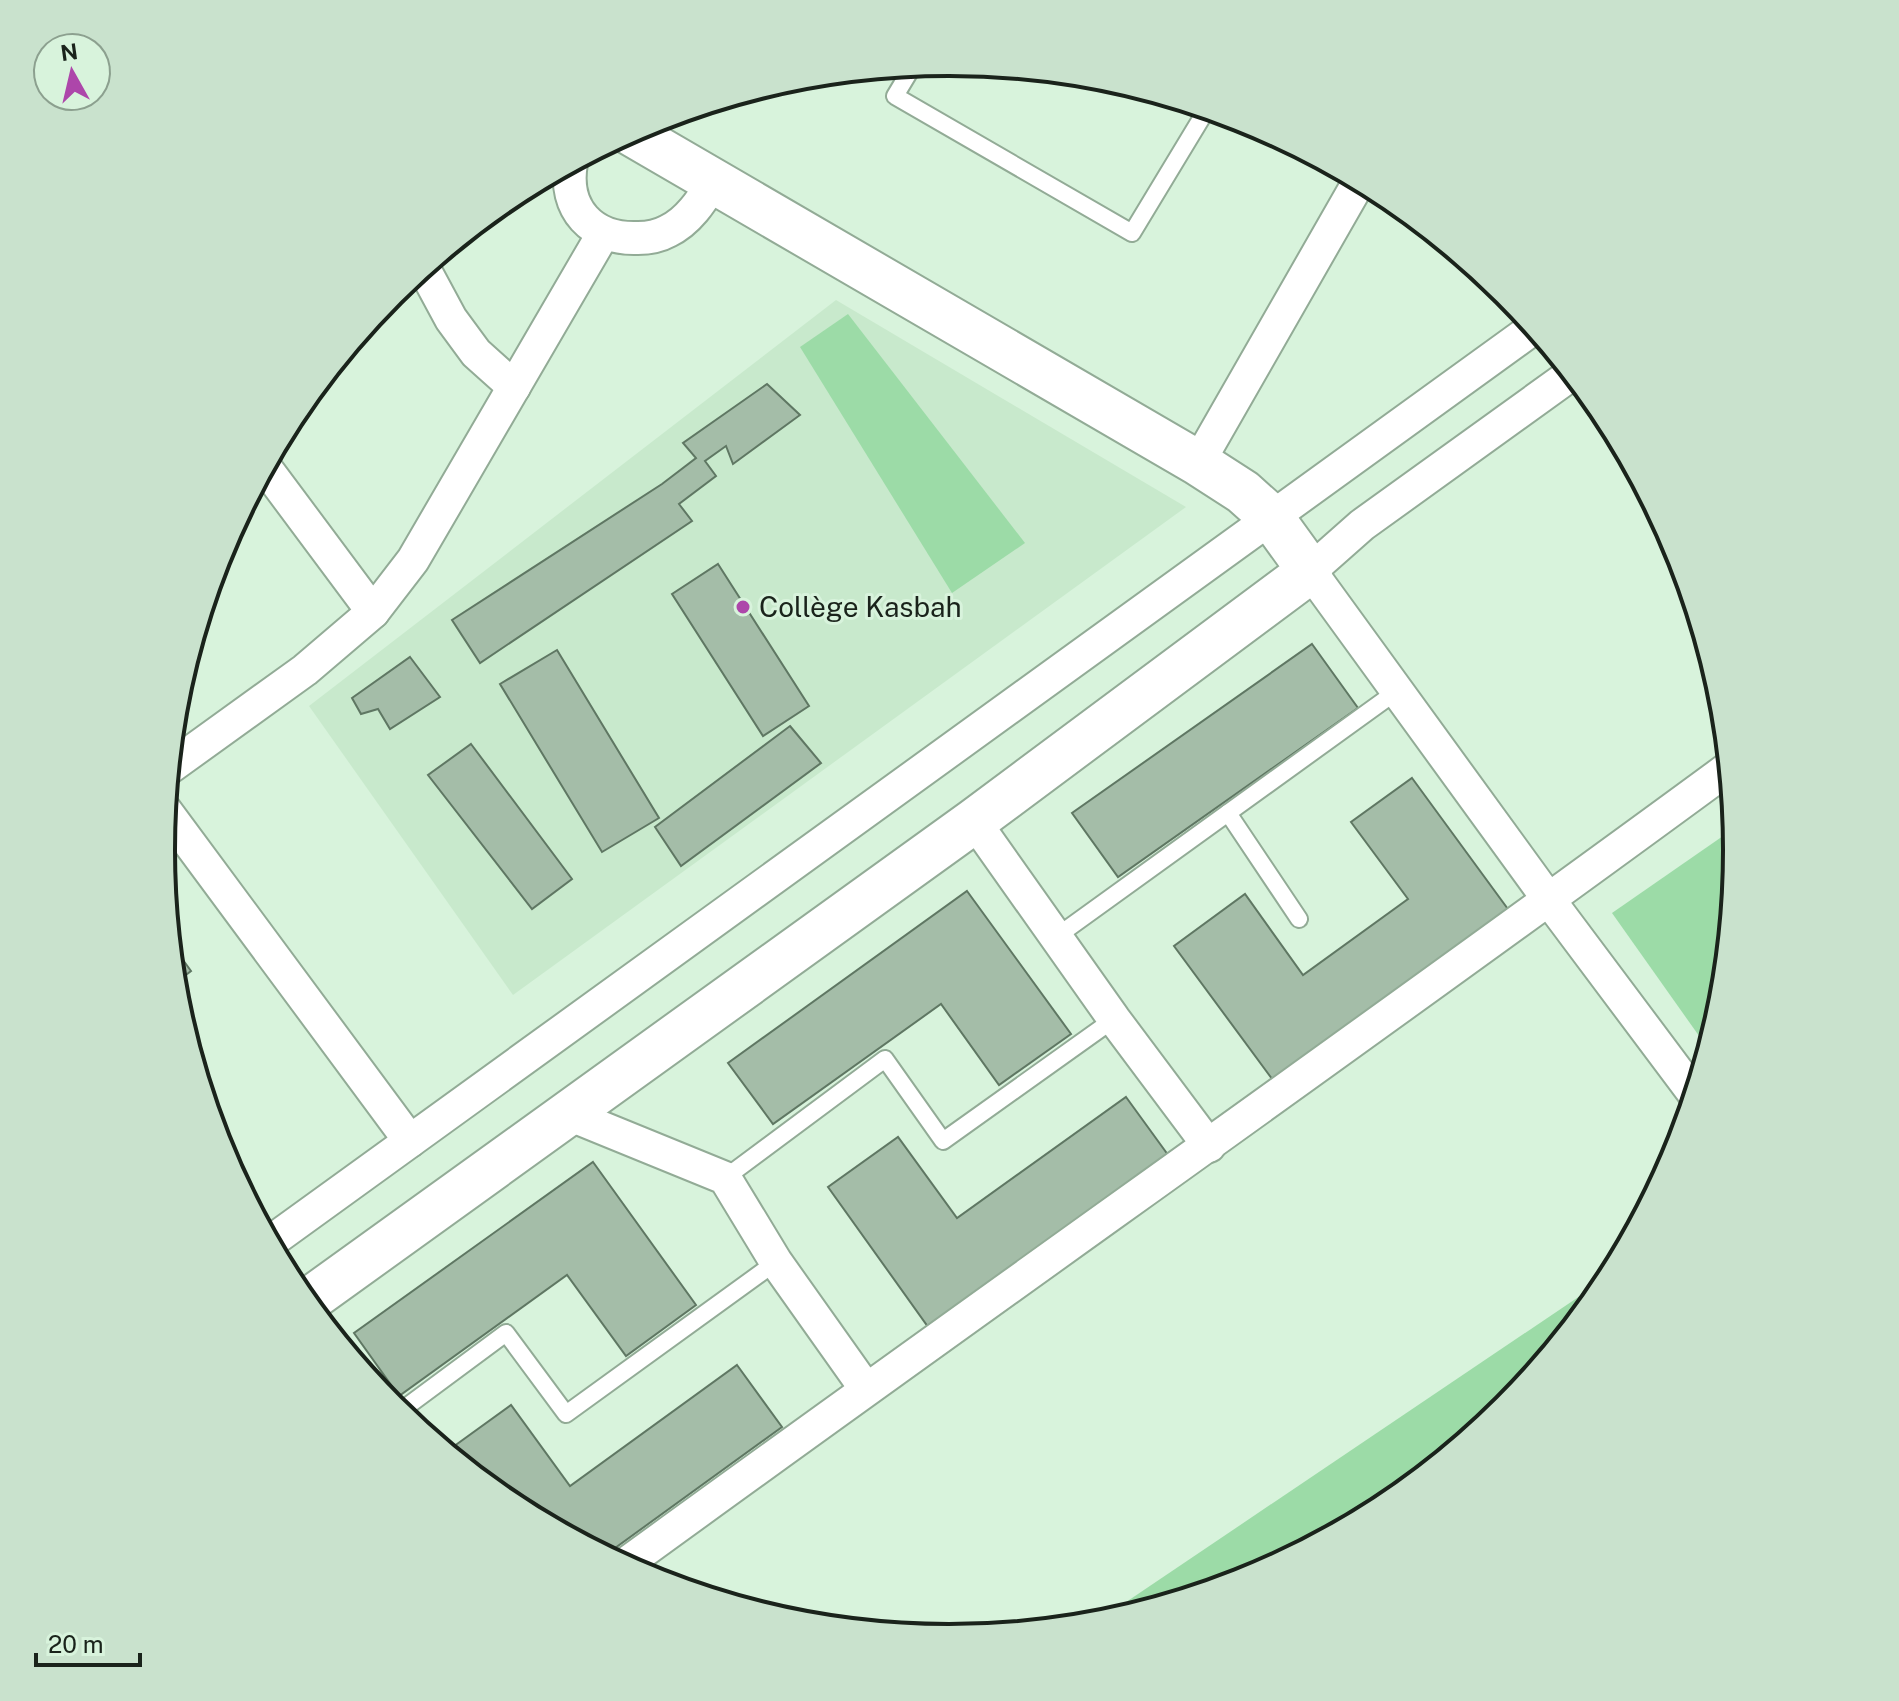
<svg xmlns="http://www.w3.org/2000/svg" width="1899" height="1701" font-family="'Public Sans',sans-serif">
	<style>
		.built { fill: #c8e9cc }
		.green { fill: #9cdba7 }
		.building { fill: #a4bda8; stroke: #5f7763; stroke-width: 2 }
		.lines { fill: none; stroke-linecap: round; stroke-linejoin: round }
		.lane-casing { stroke: #92ab96; stroke-width: 20 }
		.street-casing { stroke: #92ab96; stroke-width: 36 }
		.secondary-casing { stroke: #92ab96; stroke-width: 48 }
		.lane { stroke: #fff; stroke-width: 16 }
		.street { stroke: #fff; stroke-width: 32 }
		.secondary { stroke: #fff; stroke-width: 44 }
		.poi-dot { fill: #ad46aa; stroke: #d8f3dc; stroke-width: 3 }
		.labels { text-anchor: middle; stroke-width: 6; stroke-linejoin: round; paint-order: stroke }
		.poi-label { font-size: 28px; fill: #1a231b; stroke: #d8f3dc; text-anchor: start }
		.rim { fill: none; stroke: #1a231b; stroke-width: 4 }
	</style>
	<rect width="100%" height="100%" fill="#d8f3dc"/>
	<path class="built" d="M836,300L1186,507L513,995L309,706Z"/>
	<g class="green">
		<path d="M848,314L1025,543L952,593L800,347Z"/>
		<path d="M1736,827L1738,851L1723,1005L1709,1050L1612,913Z"/>
		<path d="M1614,1273L1605,1289L1507,1408L1387,1506L1251,1579L1103,1624L1092,1625Z"/>
	</g>
	<g class="building">
		<path d="M767,384L800,415L733,464L726,446L705,461L716,476L679,504L692,521L480,663L452,620L662,484L696,458L683,443Z"/>
		<path d="M718,564L809,706L763,736L672,594Z"/>
		<path d="M1312,644L1358,708L1118,877L1072,813Z"/>
		<path d="M557,650L659,818L602,852L500,684Z"/>
		<path d="M410,657L440,697L390,729L378,709L361,714L352,698Z"/>
		<path d="M790,726L821,763L681,866L655,827Z"/>
		<path d="M471,744L572,879L532,909L428,775Z"/>
		<path d="M1412,778L1513,916L1278,1087L1174,946L1245,894L1303,975L1408,899L1351,822Z"/>
		<path d="M967,891L1071,1034L999,1085L941,1004L773,1124L728,1063Z"/>
		<path d="M170,942L191,971L174,984Z"/>
		<path d="M1126,1097L1171,1159L931,1331L828,1187L898,1137L957,1218Z"/>
		<path d="M593,1162L696,1305L626,1356L567,1275L399,1396L354,1333Z"/>
		<path d="M737,1365L782,1427L604,1556L511,1506L446,1452L511,1405L570,1486Z"/>
	</g>
	<g class="lines">
		<g class="lane-casing">
			<g id="lane">
				<path d="M913,66L895,96L1132,233L1207,109"/>
				<path d="M1228,813L1299,919"/>
				<path d="M1056,937L1397,691"/>
				<path d="M725,1178L885,1059L943,1141L1114,1019"/>
				<path d="M398,1413L506,1333L566,1414L776,1262"/>
			</g>
		</g>
		<g class="street-casing">
			<g id="street">
				<path d="M571,163C563,209 592,240 638,238C647,238 659,236 668,231C689,221 702,200 714,181"/>
				<path d="M423,267L451,319L476,353L514,387"/>
				<path d="M1573,373L1362,525L1310,571L1549,900L1695,1095"/>
				<path d="M1198,463L1360,180"/>
				<path d="M265,467L373,612"/>
				<path d="M169,768L305,670L373,612L413,560L603,234"/>
				<path d="M165,810L410,1141"/>
				<path d="M974,821L1114,1019L1209,1146"/>
				<path d="M568,1114L725,1178L776,1262L866,1389"/>
				<path d="M269,1243L1535,327"/>
				<path d="M623,1566C991,1298 1363,1037 1730,767"/>
			</g>
		</g>
		<g class="secondary-casing">
			<path id="secondary" d="M305,1303L974,821L1310,571L1271,517L1243,492L1198,463L629,132"/>
		</g>
		<use href="#lane" class="lane"/>
		<use href="#street" class="street"/>
		<use href="#secondary" class="secondary"/>
	</g>
	<circle class="poi-dot" cx="743" cy="607" r="8"/>
	<g class="labels">
		<g class="poi-label">
			<text x="759" y="617">Collège Kasbah</text>
		</g>
	</g>
	<path d="M0 0H1899V1701H0ZM175 850a774 774 0 1 1 1548 0a774 774 0 1 1-1548 0Z" fill="#c9e2cd" fill-rule="evenodd"/>
	<path class="rim" d="M175 850a774 774 0 1 1 1548 0a774 774 0 1 1-1548 0Z"/>
	<g transform="translate(72 72) rotate(352)"><circle r="38" fill="#d8f3dc" stroke="#8ca08f" stroke-width="2"/>
	<path d="M0-6L14 30L0 20L-14 30Z" fill="#ad46aa"/>
	<text y="-12" font-size="22" font-weight="bold" text-anchor="middle" fill="#1a231b">N</text>
	</g>
	<path d="M36 1653v12h104v-12" fill="none" stroke="#1a231b" stroke-width="4"/>
	<text x="48" y="1653" font-size="24" fill="#1a231b" stroke="#d8f3dc" stroke-width="6" paint-order="stroke">20 m</text>
</svg>
